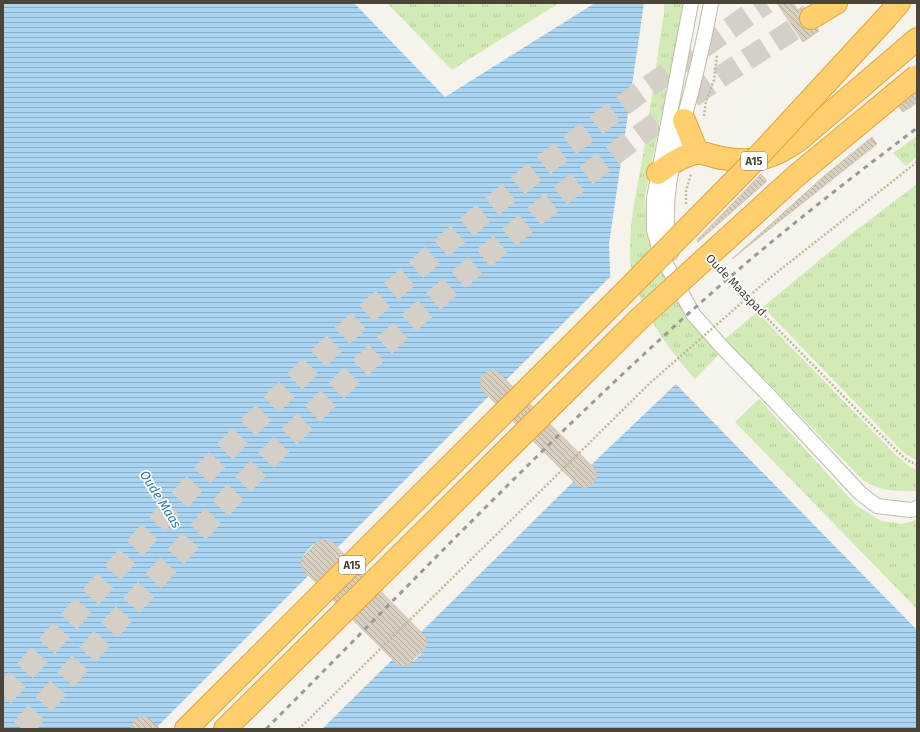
<svg xmlns="http://www.w3.org/2000/svg" width="920" height="732" font-family="'Fira Sans',sans-serif">
	<style>
		.grass { fill: url(#grass-tufts) }
		.water { fill: url(#water-rules); fill-rule: evenodd }
		.pier { fill: #f6f3ec }
		.building { fill: url(#building-back-hatch); stroke: #d3c7b4 }
		.lines { fill: none; stroke-linecap: round; stroke-linejoin: round }
		.motorway-tunnel { stroke: #d4d0c8; stroke-width: 22; stroke-dasharray: 22 11; stroke-linecap: butt }
		.minor-casing { stroke: #c2bbae; stroke-width: 16 }
		.motorway-casing { stroke: #e0a43c; stroke-width: 24 }
		.path { stroke: #c4b79f; stroke-width: 2.5; stroke-dasharray: 2 2; stroke-linecap: butt }
		.minor { stroke: #fff; stroke-width: 14 }
		.motorway { stroke: #ffcf6e; stroke-width: 22 }
		.rail { stroke: #9a9a9a; stroke-width: 3; stroke-dasharray: 5 5; stroke-linecap: butt }
		.motorway-bridge-casing { stroke: #e0a43c; stroke-width: 24; stroke-linecap: butt }
		.path-bridge { stroke: #c4b79f; stroke-width: 2.5; stroke-dasharray: 2 2; stroke-linecap: butt }
		.motorway-bridge { stroke: #ffcf6e; stroke-width: 22 }
		.labels { text-anchor: middle; stroke-width: 3.5; stroke-linejoin: round; paint-order: stroke }
		.shield { fill: #fff; stroke: #817c74; stroke-width: 1 }
		.shield-label { font-size: 11px; font-weight: bold; fill: #4b4439 }
		.street-label { font-size: 12px; fill: #4b4439; stroke: #fff }
		.water-label { font-size: 13px; font-style: italic; fill: #2e7ab2; stroke: #fff }
	</style>
	<defs>
		<pattern id="grass-tufts" width="24" height="20" patternUnits="userSpaceOnUse"><rect width="24" height="20" fill="#d2eab5"/><path d="M3 7l-1-3M5 7V3M7 7l1-3M15 17l-1-3M17 17v-4M19 17l1-3" fill="none" stroke="#b6ca9c"/></pattern>
		<pattern id="water-rules" width="6" height="5" patternUnits="userSpaceOnUse"><rect width="6" height="5" fill="#a9d4f2"/><path d="M0 2.5h6" fill="none" stroke="#8caec5"/></pattern>
		<pattern id="building-back-hatch" width="6" height="6" patternUnits="userSpaceOnUse"><rect width="6" height="6" fill="#d8cfc1"/><path d="M-1 5l2 2M0 0l6 6M5-1l2 2" fill="none" stroke="#b1aa9e"/></pattern>
	</defs>
	<rect width="100%" height="100%" fill="#f6f3ec"/>
	<g class="grass">
		<path d="M387,3H559L452,70Z"/>
		<path d="M664,3H684L645,196L647,233L671,291L681,305L723,350L695,379C670,351 646,318 634,282C623,248 637,190 643,155C650,108 657,61 664,13Z"/>
		<path d="M917,136V157L906,166L893,153Z"/>
		<path d="M917,184V461L903,452L763,307L846,238Z"/>
		<path d="M757,312L895,454L910,467L917,469V491C896,491 881,492 863,480L725,339Z"/>
		<path d="M759,399L856,505L881,521L902,524L917,520V609L735,422Z"/>
	</g>
	<path class="water" d="M3,3H354L445,97L595,3H644L609,244L610,273L615,298L628,323L670,378L917,630V729H160C152,721 146,712 134,720L131,729H3ZM490,370L498,372L595,469C600,481 590,490 578,486L481,389V377ZM326,539L332,542L424,635C432,648 410,670 397,664L303,570C296,558 314,540 326,539Z"/>
	<g class="pier">
		<path d="M612,275L617,298L630,322L677,383L590,466L505,381Z"/>
		<path d="M490,395L575,480L420,633L336,549Z"/>
		<path d="M310,574L394,658L322,729L156,728Z"/>
	</g>
	<g class="building">
		<path d="M777,3H796L794,4L798,10L803,6L819,31L803,42Z"/>
		<path d="M907,70L917,80V103L903,112L885,89L886,86Z"/>
		<path d="M872,137L877,144L732,259L824,176Z"/>
		<path d="M761,174L767,181L698,242L697,240Z"/>
		<path d="M490,370L498,372L595,469L597,477L593,484L586,488L578,486L481,389V377Z"/>
		<path d="M323,539L332,542L424,635L427,640L426,647L408,665L402,666L397,664L303,570L301,563L303,557L317,542Z"/>
		<path d="M141,717L149,718L160,729H131L134,720Z"/>
	</g>
	<g class="lines">
		<g class="motorway-tunnel">
			<path d="M3,696C115,569 228,441 353,326C482,207 622,103 766,3"/>
			<path d="M22,729C135,601 248,471 374,355C477,259 588,171 703,89C738,64 775,42 811,18"/>
		</g>
		<g class="minor-casing">
			<g id="minor">
				<path d="M691,3L654,198V230L661,255L693,314L721,346L779,406L860,493L877,506L911,510L917,508"/>
				<path d="M671,253C659,202 675,153 688,104C697,70 705,37 711,3"/>
			</g>
		</g>
		<g class="motorway-casing">
			<g id="motorway">
				<path d="M811,18L836,3"/>
				<path d="M886,18L899,3"/>
				<path d="M684,120L697,152"/>
				<path d="M658,173C669,165 681,156 696,153C703,152 715,157 722,158C755,164 774,158 800,139L917,39"/>
				<path d="M186,729L618,299"/>
				<path d="M225,729L638,320"/>
			</g>
		</g>
		<g class="path">
			<path d="M704,116L706,101L714,80L717,55"/>
			<path d="M686,204V191L691,174"/>
			<path d="M720,270L897,451L907,460L917,465"/>
			<path d="M299,729L565,467"/>
		</g>
		<use href="#minor" class="minor"/>
		<use href="#motorway" class="motorway"/>
		<path class="rail" d="M266,729C414,581 558,428 715,290C780,233 848,180 917,128"/>
		<g class="motorway-bridge-casing">
			<g id="motorway-bridge">
				<path d="M618,299L753,162L886,18"/>
				<path d="M638,320L796,176L917,76"/>
			</g>
		</g>
		<path class="path-bridge" d="M565,467L650,383L771,277L917,162"/>
		<use href="#motorway-bridge" class="motorway-bridge"/>
	</g>
	<g class="labels">
		<g class="shield">
			<rect x="741" y="152" width="26" height="18" rx="3"/>
			<rect x="339" y="556" width="26" height="18" rx="3"/>
		</g>
		<g class="shield-label">
			<text x="754" y="165">A15</text>
			<text x="352" y="569">A15</text>
		</g>
		<g class="street-label">
			<text transform="translate(736 285) rotate(46)" y="4">Oude Maaspad</text>
		</g>
		<g class="water-label">
			<text transform="translate(161 499) rotate(58)" y="5">Oude Maas</text>
		</g>
	</g>
	<rect width="920" height="732" fill="none" stroke="#4b4439" stroke-width="8"/>
</svg>
